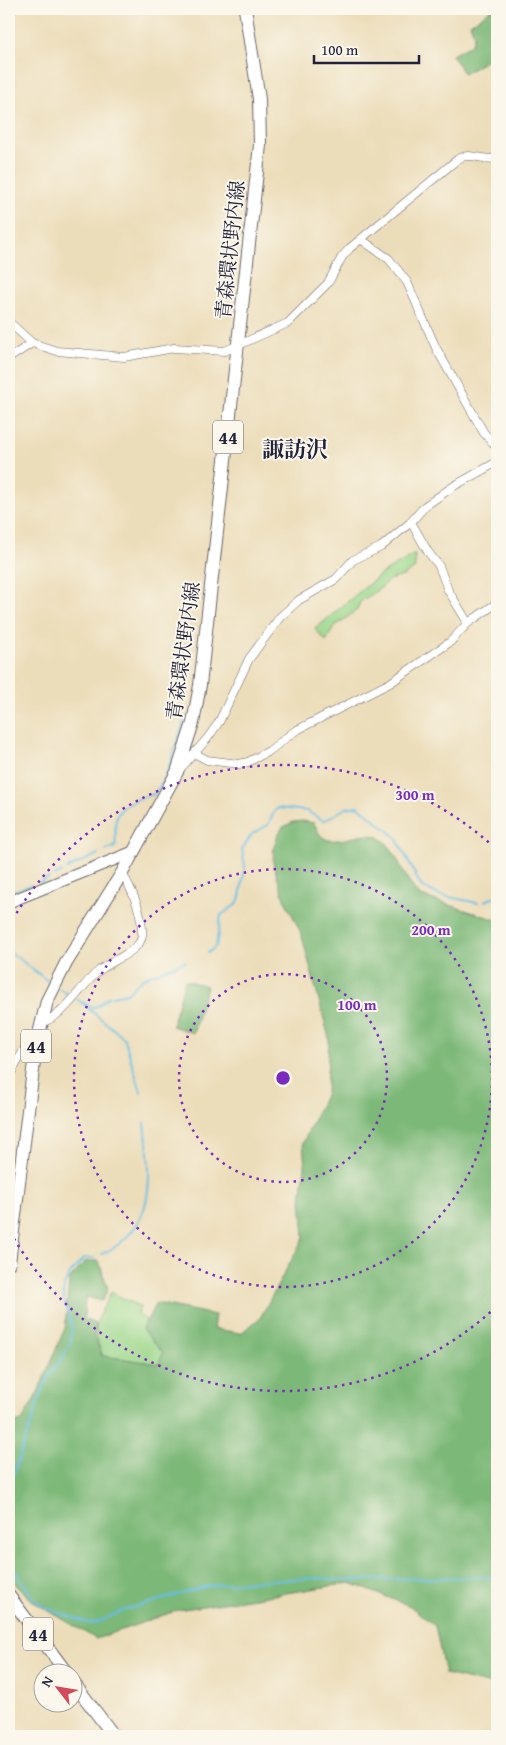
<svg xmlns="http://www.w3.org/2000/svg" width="506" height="1745" font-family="'Gentium Book Plus','Noto Serif JP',serif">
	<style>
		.green { fill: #9bd78b; stroke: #5e7c63 }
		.forest { fill: #7cb877; stroke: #4f6d59 }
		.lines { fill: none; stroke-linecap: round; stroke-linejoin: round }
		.stream { stroke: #65bde2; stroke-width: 2 }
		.street-casing { stroke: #696367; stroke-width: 9 }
		.secondary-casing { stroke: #696367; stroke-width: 13 }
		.primary-casing { stroke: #696367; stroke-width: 14 }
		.street { stroke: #fff; stroke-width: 8 }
		.secondary { stroke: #fff; stroke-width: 11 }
		.primary { stroke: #fff; stroke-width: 12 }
		.ring { fill: none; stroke: #7b2cbf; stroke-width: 2.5; stroke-dasharray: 2.5 5 }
		.labels { text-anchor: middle; stroke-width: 4; stroke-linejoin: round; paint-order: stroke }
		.shield { fill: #fbf7ec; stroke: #636270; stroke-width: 1 }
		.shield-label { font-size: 19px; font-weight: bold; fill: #22223b }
		.street-label { font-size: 20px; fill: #22223b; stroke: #fbf7ec }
		.quarter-label { font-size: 22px; font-weight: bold; fill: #22223b; stroke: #fbf7ec }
		.centre { fill: #7b2cbf; stroke: #fbf7ec; stroke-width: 2.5 }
		.ring-label { font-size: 15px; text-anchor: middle; font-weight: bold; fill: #7b2cbf; stroke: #fbf7ec; stroke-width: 4; stroke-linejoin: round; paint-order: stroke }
	</style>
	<rect width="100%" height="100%" fill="#fbf7ec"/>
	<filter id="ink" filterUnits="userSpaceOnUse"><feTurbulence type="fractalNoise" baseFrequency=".02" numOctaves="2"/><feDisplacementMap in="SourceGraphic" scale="10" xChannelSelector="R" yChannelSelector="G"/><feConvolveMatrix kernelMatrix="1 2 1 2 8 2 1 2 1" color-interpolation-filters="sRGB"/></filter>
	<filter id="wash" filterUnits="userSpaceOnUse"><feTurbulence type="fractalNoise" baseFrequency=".0096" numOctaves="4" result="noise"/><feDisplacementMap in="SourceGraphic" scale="20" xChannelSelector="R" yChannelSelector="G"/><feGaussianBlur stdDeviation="1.12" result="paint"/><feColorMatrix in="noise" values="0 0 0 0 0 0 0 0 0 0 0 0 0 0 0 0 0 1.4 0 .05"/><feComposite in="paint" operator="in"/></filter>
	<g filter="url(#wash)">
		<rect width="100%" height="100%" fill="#ecddba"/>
		<g class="green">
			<path d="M415,554V568L403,576L389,580L382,587L360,602L357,610L334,627L326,641L315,629L381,574Z"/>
			<path d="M111,1292L140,1307L137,1313L146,1320L142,1329L163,1353L159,1364L103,1356C90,1325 97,1321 111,1292Z"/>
		</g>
		<g class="forest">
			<path d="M492,9H497V54L464,74L452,55L472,44L474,34L470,24Z"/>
			<path d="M303,821L314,823C316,826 317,830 319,833C330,851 361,829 378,837C398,846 402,881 421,896L497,920L496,1686L445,1674L435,1626L410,1606L350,1583L178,1610L96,1639L34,1602L9,1578V1424L22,1421L38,1392L65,1328L69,1280L86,1261H99L108,1289L102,1301L85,1297L84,1320L96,1323L94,1336L102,1356L159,1364L163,1353L142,1329L156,1303L215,1315L213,1329L241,1333L260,1318L304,1237L301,1201L305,1167L303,1143L326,1093L329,1038L301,933L284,898L273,863L274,847L278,834L283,827L293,822Z"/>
			<path d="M185,980L207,986L193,1033L172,1026Z"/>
		</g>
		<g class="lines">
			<g class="stream">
				<path d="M106,850L115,847C117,838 114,828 116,819C119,804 142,797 155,794L166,775L184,721"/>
				<path d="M67,869L98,854"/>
				<path d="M54,876L62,872"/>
				<path d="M39,883L49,878"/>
				<path d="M9,893L31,885"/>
				<path d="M485,901L497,896"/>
				<path d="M9,951L49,982"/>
				<path d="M208,953L216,946L221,915L237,904L240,897L245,867L242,849L252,834L268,825L274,812L278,808L307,811L324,821L346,808L358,806L396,837L421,886L439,895L478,903"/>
				<path d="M60,989L73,997"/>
				<path d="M77,999L124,1038L141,1092"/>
				<path d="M83,1002L92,1007L98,1006L108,997L127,993L143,978L186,961"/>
				<path d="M102,1254C158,1228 151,1176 145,1123"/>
				<path d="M9,1488L44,1385L70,1345L72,1327L63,1298L64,1285L70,1274L84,1258H94"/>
				<path d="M9,1563L35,1600L48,1609L88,1623H96L122,1611L208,1586L258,1581L320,1578L341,1580L497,1577"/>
			</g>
		</g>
	</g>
	<g filter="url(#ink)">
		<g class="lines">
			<g class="street-casing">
				<g id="street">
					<path d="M362,240L389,259L407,282L436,348L484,433L497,447"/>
					<path d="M9,322L32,343L57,351L124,357L174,348L225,351L288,323L328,283L342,257L350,248L458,159C471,151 483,162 497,158"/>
					<path d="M9,355H14L32,343"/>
					<path d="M411,522L428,552L439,566L448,590L468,623"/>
					<path d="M196,754L207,760L239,764L248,762L269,751L295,731L390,683L450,642L468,623L497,603"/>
					<path d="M180,769L207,739L219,722L249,659L280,617L299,600L336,579L353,560L381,547L411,522L425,506L454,486L497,462"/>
					<path d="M40,1023C68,1015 78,987 100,970C111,961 142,950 142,935C143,914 132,890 122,873"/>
					<path d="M9,1076C19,1061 24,1045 38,1033"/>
				</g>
			</g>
			<g class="secondary-casing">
				<path id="secondary" d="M9,902L133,852"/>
			</g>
			<g class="primary-casing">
				<g id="primary">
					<path d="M9,1263L36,1046L47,1001L66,963L122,873L177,772L193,723L200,685L260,145L259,99L245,9"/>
					<path d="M9,1596L66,1672"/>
					<path d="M72,1681L114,1736"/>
				</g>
			</g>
			<use href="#street" class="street"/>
			<use href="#secondary" class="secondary"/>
			<use href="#primary" class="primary"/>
		</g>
	</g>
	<g class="ring">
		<circle cx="283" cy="1078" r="104"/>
		<circle cx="283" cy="1078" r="209"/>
		<path d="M496 1307A313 313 0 0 1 9 1230M9 926A313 313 0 0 1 496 849"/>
	</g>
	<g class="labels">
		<g class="shield">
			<rect x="213" y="420.5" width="30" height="33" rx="4"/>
			<rect x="21" y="1029.5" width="30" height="33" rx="4"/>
			<rect x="23" y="1617.5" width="30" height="33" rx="4"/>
		</g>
		<g class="shield-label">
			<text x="228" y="444">44</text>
			<text x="36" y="1053">44</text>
			<text x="38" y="1641">44</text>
		</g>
		<g class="street-label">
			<text transform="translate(230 250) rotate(-84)" y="7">青森環状野内線</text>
			<text transform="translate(183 651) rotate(-82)" y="7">青森環状野内線</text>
		</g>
		<g class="quarter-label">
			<text x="295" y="457">諏訪沢</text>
		</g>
	</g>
	<circle cx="283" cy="1078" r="8" class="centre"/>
	<g class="ring-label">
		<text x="415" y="800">300 m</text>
		<text x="431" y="935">200 m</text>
		<text x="357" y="1010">100 m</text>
	</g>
	<rect width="506" height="1745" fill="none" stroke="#fbf7ec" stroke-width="30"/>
	<g transform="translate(58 1688) rotate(301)"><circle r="24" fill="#fbf7ec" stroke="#a4a2a5"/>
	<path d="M0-4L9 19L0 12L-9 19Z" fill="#d1495b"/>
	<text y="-8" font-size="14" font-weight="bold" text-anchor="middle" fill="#22223b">N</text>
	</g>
	<path d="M314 55v8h105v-8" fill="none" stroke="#22223b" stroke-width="2.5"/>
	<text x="321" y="55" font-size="15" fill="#22223b" stroke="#fbf7ec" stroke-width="4" paint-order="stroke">100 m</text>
</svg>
